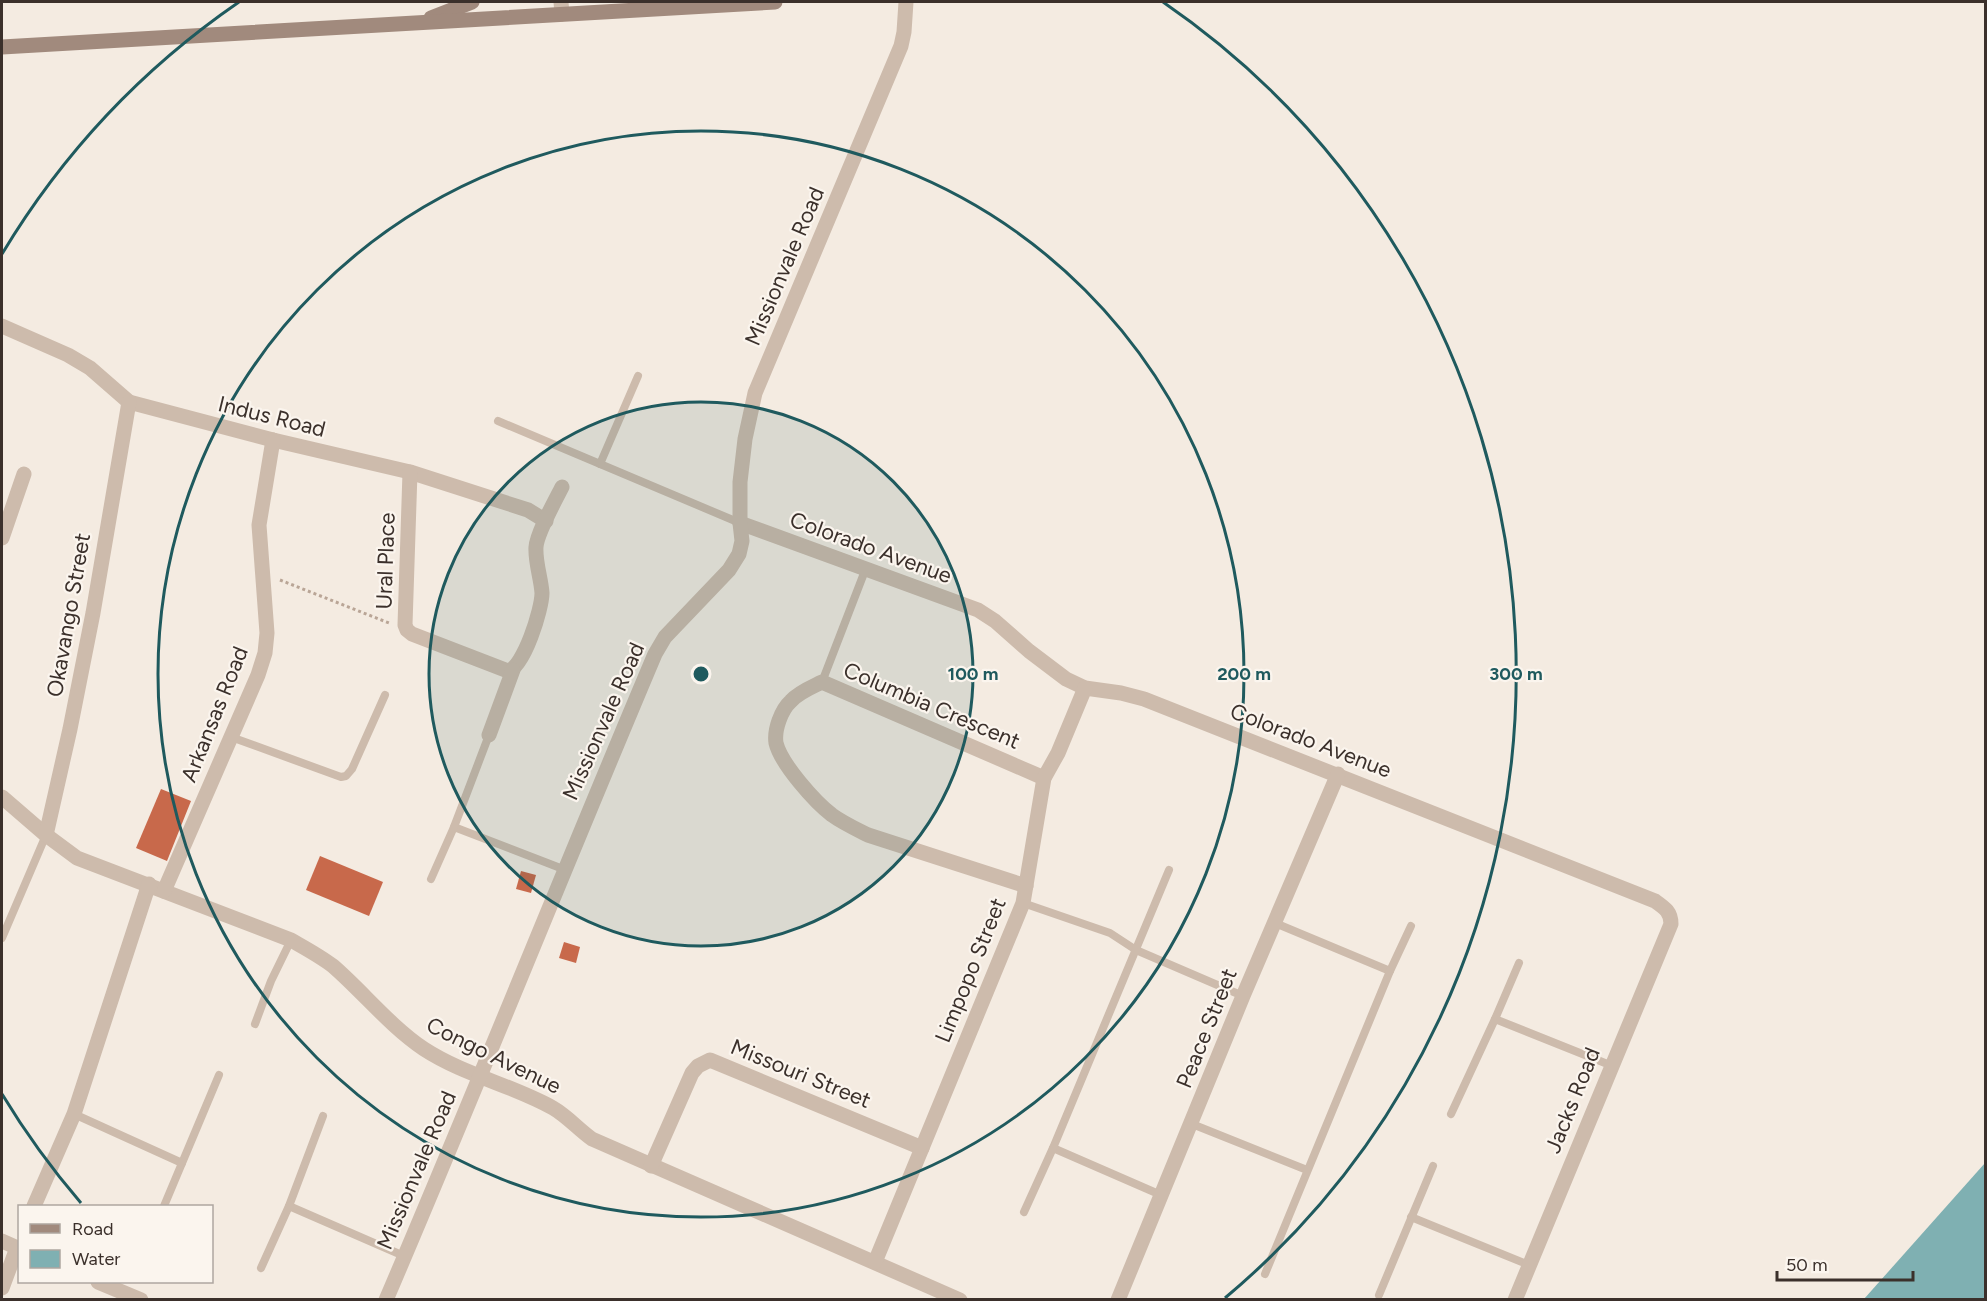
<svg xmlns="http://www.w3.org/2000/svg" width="1987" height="1301" font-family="Figtree,sans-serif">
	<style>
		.water { fill: #7fb0b2 }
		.building { fill: #c8694b }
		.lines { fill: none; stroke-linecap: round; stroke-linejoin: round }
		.path { stroke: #b9a596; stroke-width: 3; stroke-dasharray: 3 3; stroke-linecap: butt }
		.service { stroke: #cdbbac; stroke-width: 8 }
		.minor { stroke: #cdbbac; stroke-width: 15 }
		.tertiary { stroke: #cdbbac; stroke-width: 15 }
		.secondary { stroke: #a18a7d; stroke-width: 15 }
		.ring { fill: none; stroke: #1f5a5e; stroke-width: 3 }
		.labels { text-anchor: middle; stroke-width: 4.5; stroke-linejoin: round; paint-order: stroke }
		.street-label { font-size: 22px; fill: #3b302b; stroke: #fbf5ee }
		.centre { fill: #1f5a5e; stroke: #fbf5ee; stroke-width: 3 }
		.ring-label { font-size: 18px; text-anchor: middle; font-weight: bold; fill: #1f5a5e; stroke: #fbf5ee; stroke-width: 4.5; stroke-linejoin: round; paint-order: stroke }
	</style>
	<rect width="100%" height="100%" fill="#f4ebe1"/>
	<path class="water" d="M1985,1163V1299H1864Z"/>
	<g class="building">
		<path d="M161,789L191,801L167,861L136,848Z"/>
		<path d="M320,856L383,882L369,916L306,890Z"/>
		<path d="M521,871L536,875L531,893L516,889Z"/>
		<path d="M564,942L580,947L576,963L559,958Z"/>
	</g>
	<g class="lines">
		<path class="path" d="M280,580L389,623"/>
		<g class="service">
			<path d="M498,421L740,523"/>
			<path d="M600,464L638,376"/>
			<path d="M822,682L866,568"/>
			<path d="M231,737L341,777L346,776L352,769L385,695"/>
			<path d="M454,827L563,869"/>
			<path d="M431,879L454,827L489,735"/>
			<path d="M1023,903L1110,933L1136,950L1243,996"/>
			<path d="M1275,923L1390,971"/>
			<path d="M2,938L46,835"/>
			<path d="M1495,1019L1610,1065"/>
			<path d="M255,1024L271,981L291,940"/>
			<path d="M74,1114L182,1163"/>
			<path d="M1451,1114L1495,1019L1519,963"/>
			<path d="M1192,1124L1307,1170"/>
			<path d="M1053,1148L1161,1195"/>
			<path d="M164,1206L219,1075"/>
			<path d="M289,1206L404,1256"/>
			<path d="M1024,1212L1053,1148L1169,870"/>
			<path d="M1411,1217L1529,1265"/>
			<path d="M261,1268L289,1206L323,1116"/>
			<path d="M1265,1274L1390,971L1411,926"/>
			<path d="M1379,1295L1433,1166"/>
		</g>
		<g class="minor">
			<path d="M2,326L68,355L90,368L129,402L273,440L410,472L528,510L546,521"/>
			<path d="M410,472L405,625L407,630L412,634L508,671C524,667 542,609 542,593C541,578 535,562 536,547C537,533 555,501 562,487"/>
			<path d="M740,523L978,610L995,621L1029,651L1066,679L1085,688L1121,693L1144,699L1655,901C1665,908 1671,912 1671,924L1515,1300"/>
			<path d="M2,538L24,474"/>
			<path d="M489,735L513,670"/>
			<path d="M2,797L46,835L77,858L291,940C305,948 320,956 333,966C364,993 390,1026 424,1049C464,1075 512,1085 553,1108C567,1116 578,1129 592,1139L960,1300"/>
			<path d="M46,835L70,729L93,613L129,402"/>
			<path d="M1026,886L868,835C856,829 843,823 832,815C815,802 781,764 776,743C774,730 781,710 791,701C799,692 812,687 822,682L1044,778"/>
			<path d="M164,891L258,675L265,653L267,633L259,525L273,440"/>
			<path d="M651,1166L692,1073L698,1066L710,1060L922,1148"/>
			<path d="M34,1206L74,1114L149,884"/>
			<path d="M2,1241L20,1249"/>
			<path d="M875,1262L1023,903L1044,778L1058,753L1085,688"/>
			<path d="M98,1282L141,1300"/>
			<path d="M2,1288L17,1248"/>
			<path d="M386,1300C478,1085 564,869 655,654L665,637L729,570L739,554L742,541L740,523V482L745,439L755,393L901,46L904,32L906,2"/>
			<path d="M1118,1300L1243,996L1338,774"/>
		</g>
		<path class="tertiary" d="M561,2L562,14"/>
		<g class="secondary">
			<path d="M431,18L472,2"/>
			<path d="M2,47L775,2"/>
		</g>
	</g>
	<circle cx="701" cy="674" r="272" fill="#1f5a5e" fill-opacity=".12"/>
	<g class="ring">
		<circle cx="701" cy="674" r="272"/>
		<circle cx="701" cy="674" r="543"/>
		<path d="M81 1203A815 815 0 0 1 2 1094M2 254A815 815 0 0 1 239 2M1163 2A815 815 0 0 1 1225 1298"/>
	</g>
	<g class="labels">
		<g class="street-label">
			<text transform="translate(784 266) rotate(-67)" y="8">Missionvale Road</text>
			<text transform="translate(272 416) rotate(14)" y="8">Indus Road</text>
			<text transform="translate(871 547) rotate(20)" y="8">Colorado Avenue</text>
			<text transform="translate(385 561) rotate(-88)" y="8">Ural Place</text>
			<text transform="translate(68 615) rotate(-80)" y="8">Okavango Street</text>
			<text transform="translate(932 705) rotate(23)" y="8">Columbia Crescent</text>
			<text transform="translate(214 714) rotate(-68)" y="8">Arkansas Road</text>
			<text transform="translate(603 721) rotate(-66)" y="8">Missionvale Road</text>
			<text transform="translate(1311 740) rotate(21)" y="8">Colorado Avenue</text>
			<text transform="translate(970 970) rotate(-68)" y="8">Limpopo Street</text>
			<text transform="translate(1206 1028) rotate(-68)" y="8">Peace Street</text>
			<text transform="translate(494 1055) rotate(26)" y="8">Congo Avenue</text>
			<text transform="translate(801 1073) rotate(22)" y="8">Missouri Street</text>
			<text transform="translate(1572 1100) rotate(-68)" y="8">Jacks Road</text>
			<text transform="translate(416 1170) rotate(-67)" y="8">Missionvale Road</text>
		</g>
	</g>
	<circle cx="701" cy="674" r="9" class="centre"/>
	<g class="ring-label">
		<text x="973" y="680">100 m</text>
		<text x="1244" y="680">200 m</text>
		<text x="1516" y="680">300 m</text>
	</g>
	<rect width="1987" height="1301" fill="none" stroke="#3b302b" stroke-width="6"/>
	<rect x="18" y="1205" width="195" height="78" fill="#fbf5ee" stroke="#aea6a0" stroke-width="1.5"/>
	<rect x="30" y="1224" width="30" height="9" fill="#a18a7d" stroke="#aea6a0" stroke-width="1.5"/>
	<text x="72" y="1235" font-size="18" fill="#3b302b">Road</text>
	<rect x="30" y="1250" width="30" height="18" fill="#7fb0b2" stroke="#aea6a0" stroke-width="1.5"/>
	<text x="72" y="1265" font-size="18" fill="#3b302b">Water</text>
	<path d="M1777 1271v9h136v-9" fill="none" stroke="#3b302b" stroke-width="3"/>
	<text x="1786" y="1271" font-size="18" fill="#3b302b" stroke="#fbf5ee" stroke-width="4.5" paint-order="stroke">50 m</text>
</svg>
